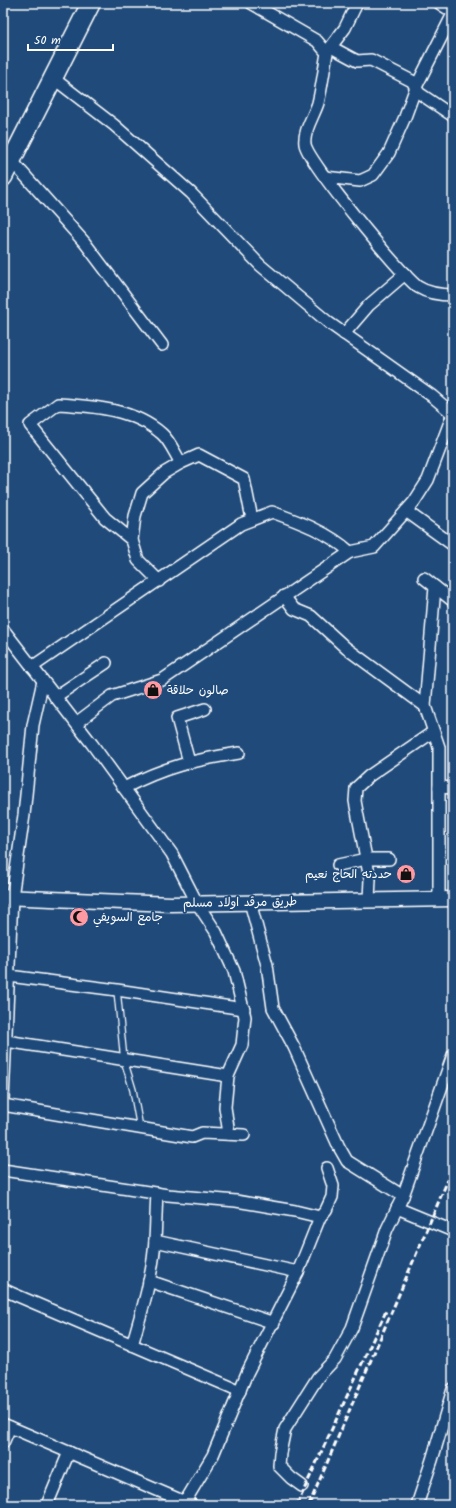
<svg xmlns="http://www.w3.org/2000/svg" width="456" height="1508" font-family="Kalam,'Playpen Sans Arabic',sans-serif">
	<style>
		.lines { fill: none; stroke-linecap: round; stroke-linejoin: round }
		.service-casing { stroke: #fff; stroke-width: 8 }
		.minor-casing { stroke: #fff; stroke-width: 14 }
		.tertiary-casing { stroke: #fff; stroke-width: 17 }
		.primary-casing { stroke: #fff; stroke-width: 21 }
		.service { stroke: #1f4a7a; stroke-width: 5.5 }
		.minor { stroke: #1f4a7a; stroke-width: 11 }
		.tertiary { stroke: #1f4a7a; stroke-width: 14 }
		.primary { stroke: #1f4a7a; stroke-width: 18 }
		.rail { stroke: #fff; stroke-width: 3; stroke-dasharray: 6 3; stroke-linecap: butt }
		.labels { text-anchor: middle; stroke-width: 3.5; stroke-linejoin: round; paint-order: stroke }
		.poi-label { font-size: 12px; fill: #fff; stroke: #1f4a7a; text-anchor: start }
		.street-label { font-size: 12px; fill: #fff; stroke: #1f4a7a }
	</style>
	<rect width="100%" height="100%" fill="#1f4a7a"/>
	<filter id="ink" filterUnits="userSpaceOnUse"><feTurbulence type="fractalNoise" baseFrequency=".025" numOctaves="2"/><feDisplacementMap in="SourceGraphic" scale="8" xChannelSelector="R" yChannelSelector="G"/><feConvolveMatrix kernelMatrix="1 2 1 2 8 2 1 2 1" color-interpolation-filters="sRGB"/></filter>
	<g filter="url(#ink)">
		<g class="lines">
			<g class="service-casing">
				<path id="service" d="M117,990L124,1060L133,1090L140,1128"/>
			</g>
			<g class="minor-casing">
				<g id="minor">
					<path d="M251,3L317,41L327,53C324,69 322,87 318,103C314,116 303,131 305,144C307,161 401,275 418,287C429,294 441,295 453,295"/>
					<path d="M439,3L453,12"/>
					<path d="M331,47L357,61L371,60L412,81L419,93L453,116"/>
					<path d="M327,52L345,28L357,3"/>
					<path d="M53,78L114,125L191,193L260,265L329,323L432,396L453,414"/>
					<path d="M11,160L85,243L162,345"/>
					<path d="M325,177L360,181L373,175L389,153L405,117L416,87L453,14"/>
					<path d="M344,334L369,305L405,274"/>
					<path d="M406,511L453,545"/>
					<path d="M132,540L105,518L30,425L58,404C93,406 134,409 162,434C170,441 175,454 181,463"/>
					<path d="M424,578L453,601"/>
					<path d="M159,581L138,560L132,540L135,516L142,493L164,473L181,463L199,455L244,479L252,519"/>
					<path d="M435,587L425,706L439,747V899"/>
					<path d="M284,596L294,609L311,616L346,648L425,706"/>
					<path d="M3,629L92,744L172,854L197,903L216,932L234,971L245,1017L242,1045L228,1076L225,1107L229,1134"/>
					<path d="M32,667L241,524L272,512C300,522 328,532 350,552L374,547L414,502L428,480L453,414"/>
					<path d="M55,697L106,663"/>
					<path d="M76,723L112,696L162,680L350,552"/>
					<path d="M189,762L177,718L205,709"/>
					<path d="M439,787L453,788"/>
					<path d="M124,788C164,767 194,760 239,753"/>
					<path d="M338,865L366,859H389"/>
					<path d="M369,900L370,879L355,801L356,788L369,776L433,732"/>
					<path d="M250,902L267,965L273,1008L294,1047L339,1147L347,1161L403,1196"/>
					<path d="M9,976L117,990L244,1009"/>
					<path d="M6,1041L228,1076"/>
					<path d="M3,1101L12,897L24,815L33,725L43,681"/>
					<path d="M3,1105L192,1137L202,1133L244,1135"/>
					<path d="M3,1170L168,1195L236,1201L295,1211L320,1217"/>
					<path d="M397,1208L453,1231"/>
					<path d="M155,1241L298,1272"/>
					<path d="M149,1281L274,1323"/>
					<path d="M3,1289L11,1293L240,1391"/>
					<path d="M132,1345C142,1311 153,1275 155,1240C156,1224 156,1209 157,1193"/>
					<path d="M3,1424L192,1505"/>
					<path d="M3,1443L10,1427"/>
					<path d="M302,1486L291,1478L279,1466L280,1453L285,1429L318,1377L335,1359L352,1328L387,1229L403,1196L453,1055"/>
					<path d="M47,1505L69,1452"/>
					<path d="M183,1505L213,1455L247,1373L298,1272L320,1217L326,1210L332,1197L333,1186L327,1168"/>
					<path d="M417,1505L432,1460L453,1389"/>
				</g>
			</g>
			<g class="tertiary-casing">
				<path id="tertiary" d="M3,897L171,904L453,899"/>
			</g>
			<g class="primary-casing">
				<path id="primary" d="M3,177L91,3"/>
			</g>
			<use href="#service" class="service"/>
			<use href="#minor" class="minor"/>
			<use href="#tertiary" class="tertiary"/>
			<use href="#primary" class="primary"/>
			<g class="rail">
				<path d="M297,1505L387,1309"/>
				<path d="M309,1505L453,1168"/>
			</g>
		</g>
	</g>
	<defs>
		<g id="shop-disc" transform="scale(1)"><circle r="9.5" fill="#ff9aa2" stroke="#1f4a7a"/><path d="M-5-2.5h2.3a2.7 3.5 0 0 1 5.4 0H5L5.5 6h-11ZM-1.5-2.5h3a1.5 2.3 0 0 0-3 0Z" fill="#111"/></g>
		<g id="mosque-disc" transform="scale(1)"><circle r="9.5" fill="#ff9aa2" stroke="#1f4a7a"/><path d="M3.5-4.9A6 6 0 1 0 3.5 4.9A5 5 0 1 1 3.5-4.9Z" fill="#111"/></g>
	</defs>
	<g fill-rule="evenodd">
		<use href="#shop-disc" x="153" y="690"/>
		<use href="#shop-disc" x="406" y="874"/>
		<use href="#mosque-disc" x="79" y="917"/>
	</g>
	<g class="labels">
		<g class="poi-label">
			<text x="167" y="694">صالون حلاقة</text>
			<text x="392" y="878" text-anchor="end">حددته الحاج نعيم</text>
			<text x="93" y="921">جامع السويفي</text>
		</g>
		<g class="street-label">
			<text transform="translate(240 902) rotate(-1)" y="4">طريق مرقد اولاد مسلم</text>
		</g>
	</g>
	<rect width="456" height="1508" fill="none" stroke="#1f4a7a" stroke-width="16"/>
	<rect x="8" y="8" width="440" height="1492" fill="none" stroke="#fff" stroke-width="1.5" filter="url(#ink)"/>
	<path d="M28 44v6h85v-6" fill="none" stroke="#ffffff" stroke-width="2"/>
	<text x="34" y="44" font-size="12" fill="#ffffff" stroke="#1f4a7a" stroke-width="3" paint-order="stroke">50 m</text>
</svg>
